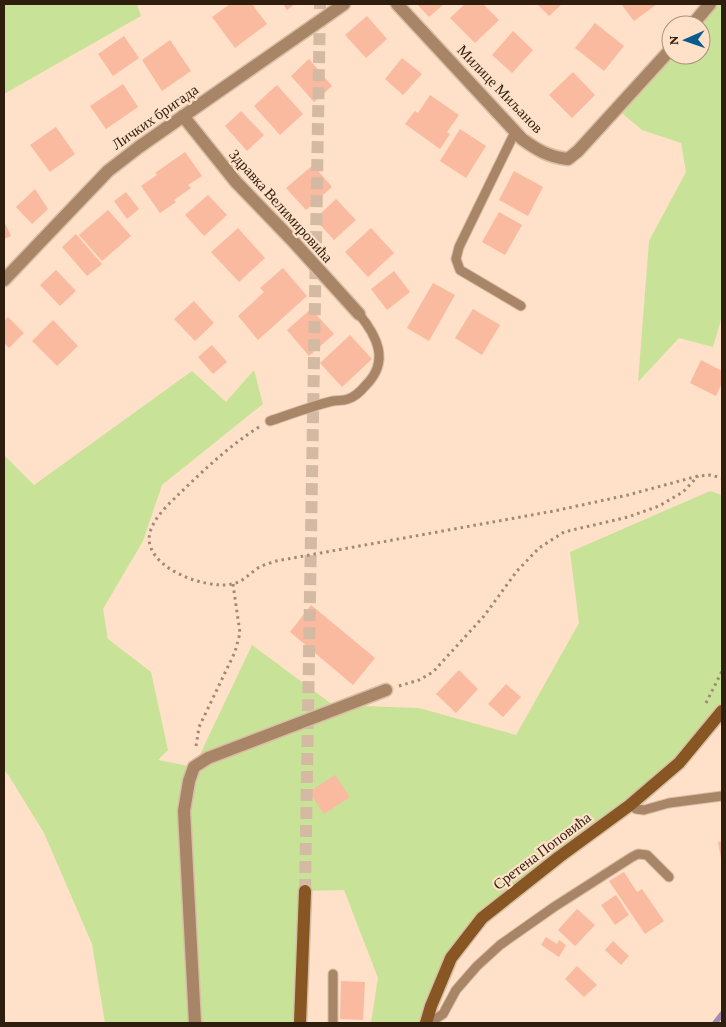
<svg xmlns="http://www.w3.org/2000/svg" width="726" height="1027" font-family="'Crimson Pro',serif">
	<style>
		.green { fill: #c8e397 }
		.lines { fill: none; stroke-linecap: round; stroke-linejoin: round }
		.stream { stroke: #a38db0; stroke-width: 5.5 }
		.building { fill: #f9baa0 }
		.secondary-tunnel { stroke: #d5baa3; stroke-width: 12; stroke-dasharray: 12 6; stroke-linecap: butt }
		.lane-casing { stroke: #d9bea6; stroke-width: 11 }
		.street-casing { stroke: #d9bea6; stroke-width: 15 }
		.secondary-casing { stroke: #d9bea6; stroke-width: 15 }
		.path { stroke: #a18974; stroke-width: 3; stroke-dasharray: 2.5 4; stroke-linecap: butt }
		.lane { stroke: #a88566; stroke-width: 9 }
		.street { stroke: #a88566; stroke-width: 12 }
		.secondary { stroke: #875622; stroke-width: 12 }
		.labels { text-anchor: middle; stroke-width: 4.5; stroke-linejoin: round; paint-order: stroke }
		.street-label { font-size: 15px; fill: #2f1e0d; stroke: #fee1c8 }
	</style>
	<rect width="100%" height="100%" fill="#fee1c8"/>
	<g class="green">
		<path d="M4,4H137L141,16L4,94Z"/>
		<path d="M710,4H722V316L713,347L679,338L638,382L649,241L686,172L681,143L642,130L617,109L671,55H701V25H692Z"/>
		<path d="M254,370L263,404L162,485L143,541L103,609L108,639L151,672L168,750L158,760L194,767L252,645L333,705L419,708L516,735L579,623L570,552L710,491L722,495V711L679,763L482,918L451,958L426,1023H371L378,978L344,890L306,891L300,1023H105L92,944L44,833L9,776L4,770V455L34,485L192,371L226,402Z"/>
	</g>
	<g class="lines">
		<path class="stream" d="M715,1023L722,1014"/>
	</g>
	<g class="building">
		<path d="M230,4H252L267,24L235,48L212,17Z"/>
		<path d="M283,4H295L287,10Z"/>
		<path d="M417,4H444L429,17Z"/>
		<path d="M465,4H483L499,20L475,43L450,18Z"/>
		<path d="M537,4H562L549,16Z"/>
		<path d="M621,4H657L634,21Z"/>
		<path d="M367,16L387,39L366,58L345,35Z"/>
		<path d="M595,23L624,46L604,71L575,48Z"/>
		<path d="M513,31L533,50L512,73L492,55Z"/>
		<path d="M124,36L139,58L113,76L98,54Z"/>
		<path d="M170,40L191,71L162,91L142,60Z"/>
		<path d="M402,58L422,74L403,95L385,79Z"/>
		<path d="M309,59L332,86L314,102L291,76Z"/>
		<path d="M573,72L595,95L572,118L549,95Z"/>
		<path d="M123,84L138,107L106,129L90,106Z"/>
		<path d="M277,85L303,114L280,135L254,106Z"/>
		<path d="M430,95L459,115L447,132L450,134L440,149L405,124L415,111L418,113Z"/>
		<path d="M241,111L264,135L247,151L225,126Z"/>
		<path d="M56,127L75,154L50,172L30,145Z"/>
		<path d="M460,129L486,146L466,178L440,161Z"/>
		<path d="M185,152L202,176L188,185L191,188L174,200L176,202L160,213L141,186L157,175L155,173Z"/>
		<path d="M313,165L332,187L306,210L286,188Z"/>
		<path d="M514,171L543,187L528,216L499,200Z"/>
		<path d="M35,189L48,209L32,224L16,207Z"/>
		<path d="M126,192L139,209L127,219L114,201Z"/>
		<path d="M208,195L227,215L204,236L185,215Z"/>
		<path d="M336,199L356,220L334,240L315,219Z"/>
		<path d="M108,210L131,236L102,261L79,235Z"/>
		<path d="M499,212L522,225L505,255L482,242Z"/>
		<path d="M4,221L11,236L4,239Z"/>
		<path d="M238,228L265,258L239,282L211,252Z"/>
		<path d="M371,228L394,253L368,277L345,252Z"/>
		<path d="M76,234L102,264L87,276L62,247Z"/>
		<path d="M283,268L307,296L258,340L238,316L264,292L260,288Z"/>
		<path d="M56,270L76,291L60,306L40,285Z"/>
		<path d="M394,271L410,292L387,310L371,289Z"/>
		<path d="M433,283L455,295L429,341L407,328Z"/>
		<path d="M194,301L214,323L195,341L174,319Z"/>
		<path d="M311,309L334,334L309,356L287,330Z"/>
		<path d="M473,309L500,325L482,355L455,338Z"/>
		<path d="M8,317L24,333L9,348L4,343V321Z"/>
		<path d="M53,320L78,346L57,366L32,341Z"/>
		<path d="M350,335L372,359L342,387L320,363Z"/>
		<path d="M212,345L227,362L213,374L198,357Z"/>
		<path d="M701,360L722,371V383L716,396L690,383Z"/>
		<path d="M311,605L375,658L353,685L290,632Z"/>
		<path d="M459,670L478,689L456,713L436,694Z"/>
		<path d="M506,684L521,697L503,717L488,704Z"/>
		<path d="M335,775L350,797L324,814L309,792Z"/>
		<path d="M722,841V858H721L718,842Z"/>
		<path d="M624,872L637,892L642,889L664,921L645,934L609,881Z"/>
		<path d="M616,895L629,915L615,925L601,905Z"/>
		<path d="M577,909L595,925L575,946L558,930Z"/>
		<path d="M546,937L557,944L559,940L566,945L559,957L541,945Z"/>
		<path d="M613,941L629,956L621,965L605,950Z"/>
		<path d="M577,966L597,985L584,997L565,979Z"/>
		<path d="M341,981L365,982L363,1020L340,1019Z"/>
	</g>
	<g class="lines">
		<path class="secondary-tunnel" d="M305,891L320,4"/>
		<g class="lane-casing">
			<g id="lane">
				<path d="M515,132L459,247L456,259L460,270L521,306"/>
				<path d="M270,421C291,414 312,406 333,401C338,400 343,401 348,399C355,397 361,391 366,385C390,361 377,336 359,314"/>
				<path d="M630,805L636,809L644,810L669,803L722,796"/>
				<path d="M333,1023V974"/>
				<path d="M429,1023L443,1014L456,990L477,966L500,945L554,907L632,857L638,854L647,855L669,877"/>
			</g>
		</g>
		<g class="street-casing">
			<g id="street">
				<path d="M397,4L522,139C537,150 549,157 568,159L578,151L671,49"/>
				<path d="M692,25L710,4"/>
				<path d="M183,116L236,182L292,240L359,314"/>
				<path d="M4,280L108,171L139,147L344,4"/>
				<path d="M195,1023L184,811L189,781L194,767L208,758L386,690"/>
			</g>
		</g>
		<g class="secondary-casing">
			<g id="secondary">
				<path d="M300,1023L305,891"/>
				<path d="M426,1023L431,1006L451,958L482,918L559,857L630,805L679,763L722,711"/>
			</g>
		</g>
		<g class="path">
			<path d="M259,427C229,446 205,469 180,493C169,504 155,516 150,532C141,567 206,590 232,584C243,582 249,574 258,568C263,565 270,563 276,561L554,511L628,495L698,476L710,475L722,478"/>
			<path d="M399,686L419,680L433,672L484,616L517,571L539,548L564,532L628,517L659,506L683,492L698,476"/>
			<path d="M706,703L722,671"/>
			<path d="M196,746L199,727L235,652L240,633L233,584"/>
		</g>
		<use href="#lane" class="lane"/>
		<use href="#street" class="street"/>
		<use href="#secondary" class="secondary"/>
	</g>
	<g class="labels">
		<g class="street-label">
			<text transform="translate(500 89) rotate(46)" y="5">Милице Миљанов</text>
			<text transform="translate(155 117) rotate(-35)" y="5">Личких бригада</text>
			<text transform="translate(281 206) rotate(48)" y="5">Здравка Велимировића</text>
			<text transform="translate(542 851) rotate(-37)" y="5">Сретена Поповића</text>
		</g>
	</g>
	<rect width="726" height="1027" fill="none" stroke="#2f1e0d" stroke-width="10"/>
	<g transform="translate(686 40) rotate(268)"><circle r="24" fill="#fee1c8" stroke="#ab937d"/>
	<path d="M0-4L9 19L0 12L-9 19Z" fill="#0a5c8e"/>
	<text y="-8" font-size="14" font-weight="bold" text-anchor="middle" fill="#2f1e0d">N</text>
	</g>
</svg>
